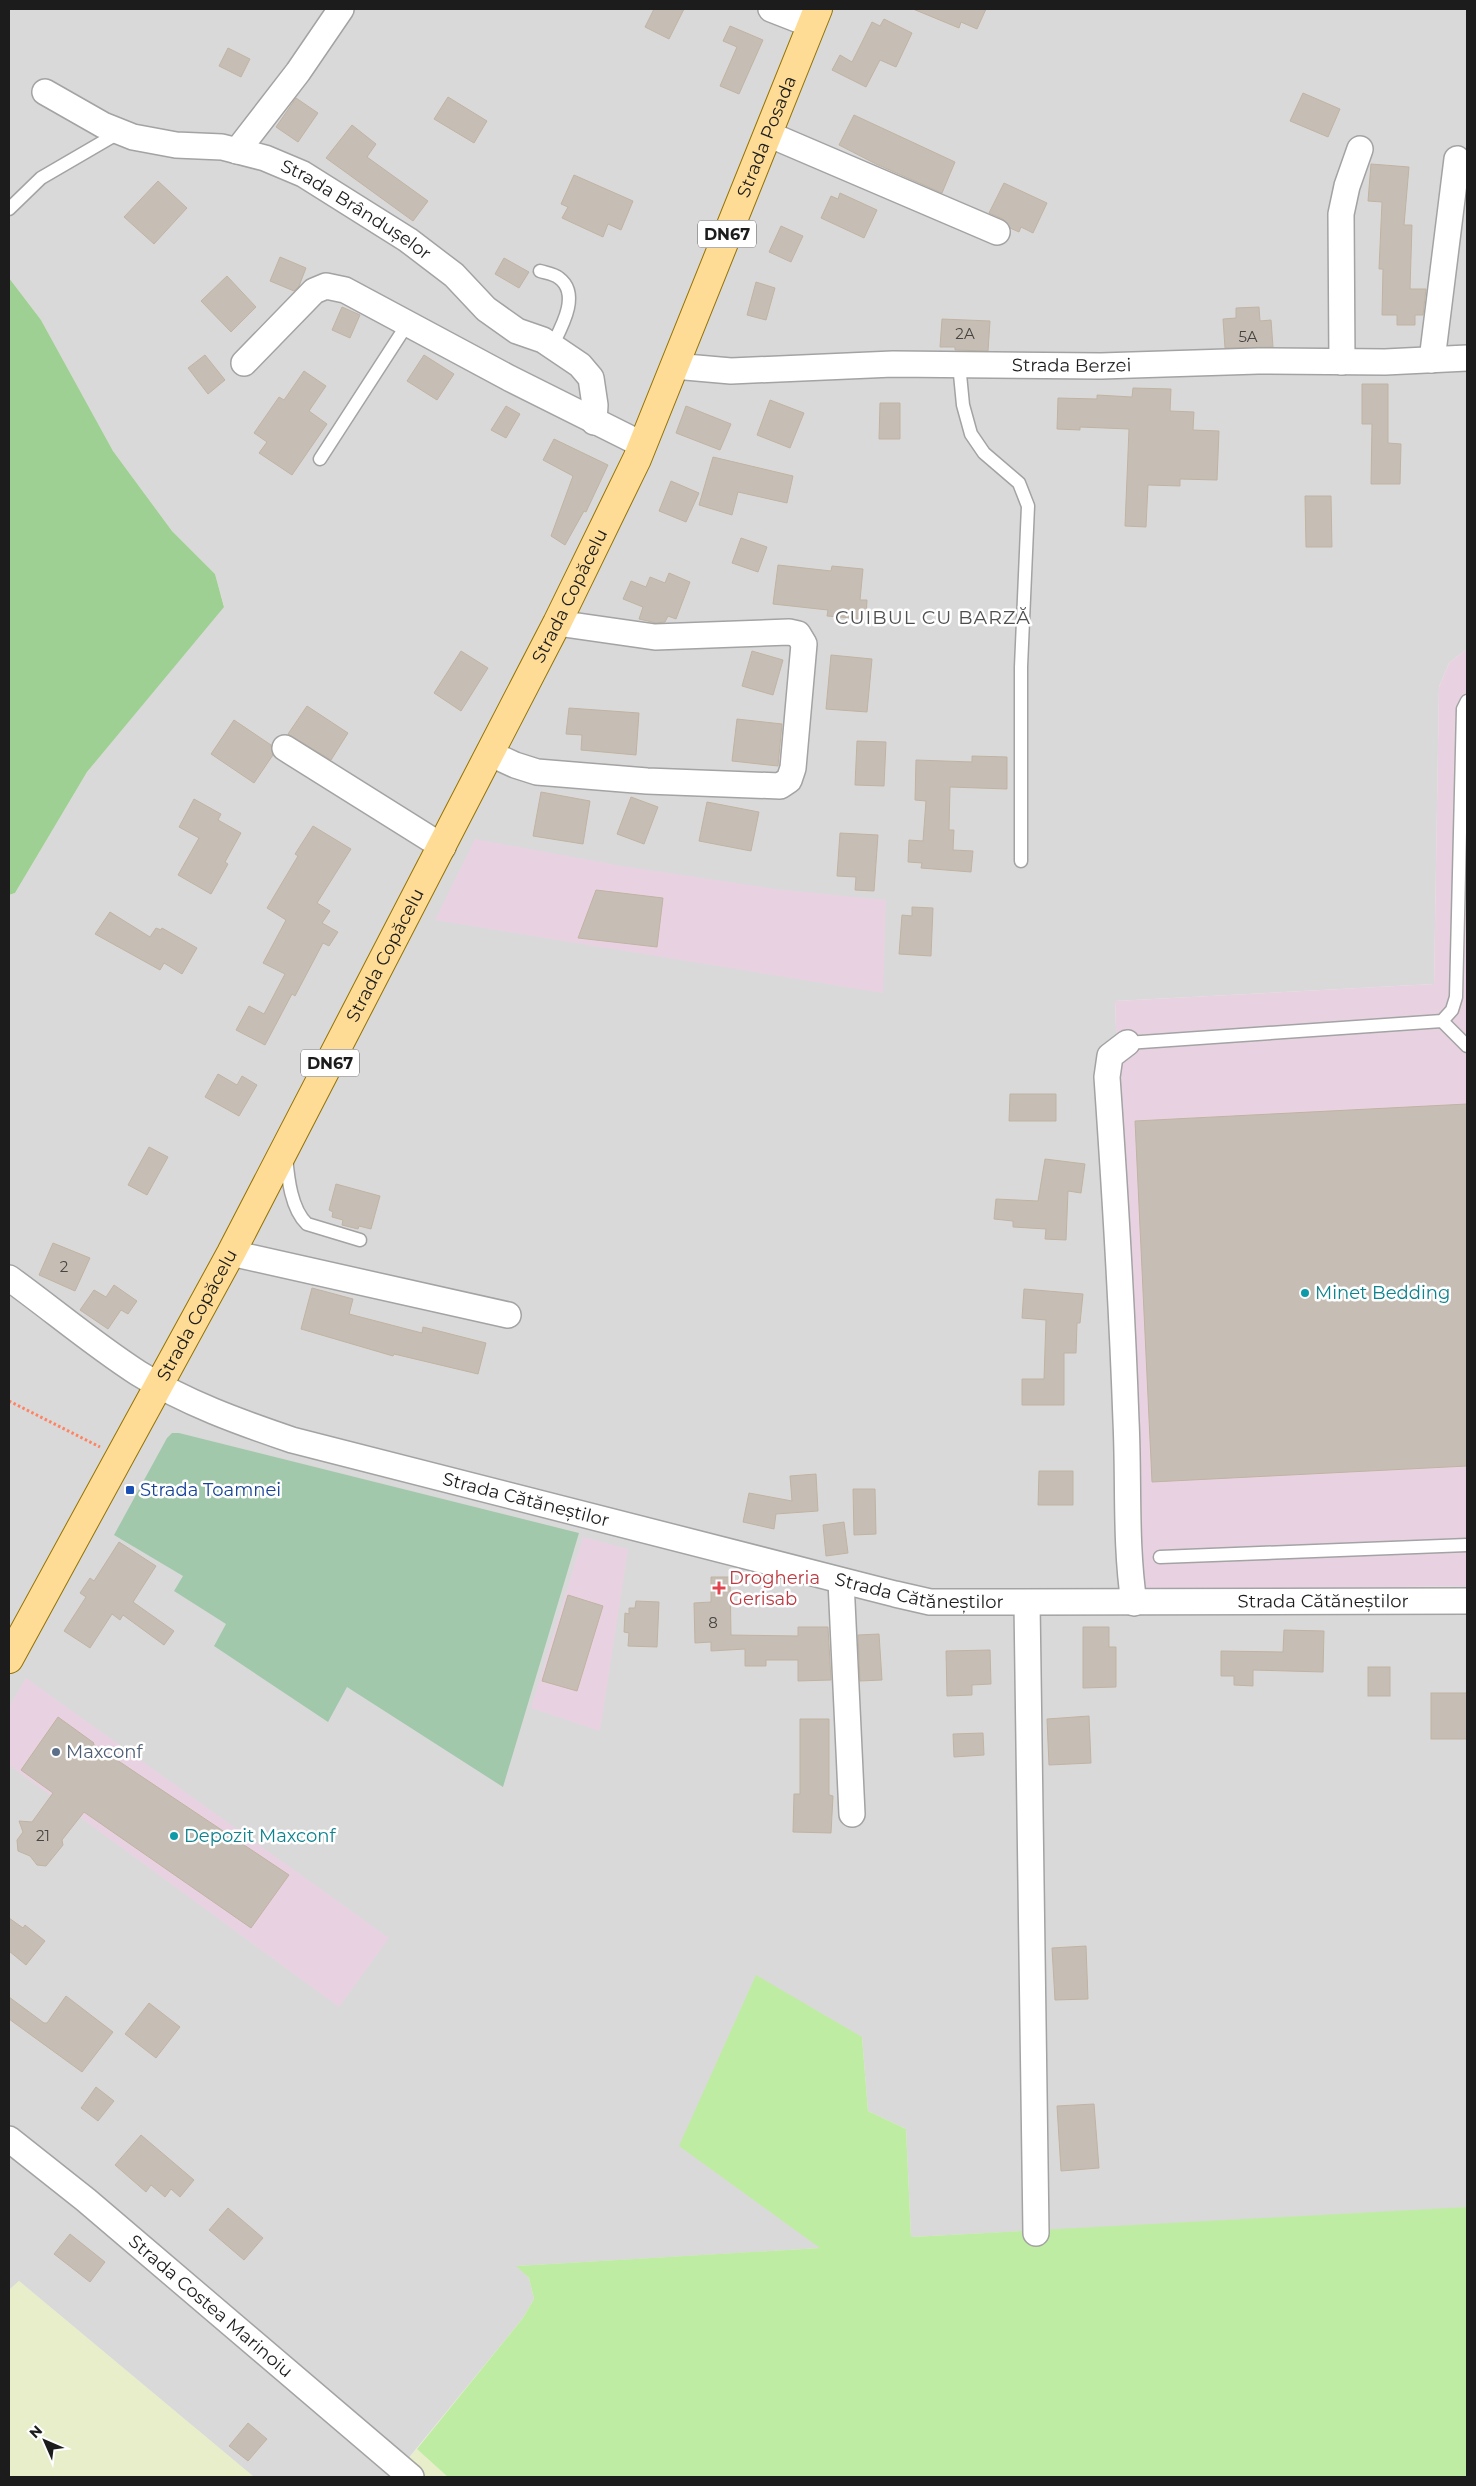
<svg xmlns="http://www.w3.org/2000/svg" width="1476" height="2486" font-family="Montserrat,sans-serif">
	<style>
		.residential { fill: #dad9d9 }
		.industrial { fill: #e8d2e1 }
		.farmland { fill: #e8eeca }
		.grass { fill: #bfeca3 }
		.forest { fill: #9ed093 }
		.cemetery { fill: #a1c8ab }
		.building { fill: #c6beb4; stroke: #c0b3a2 }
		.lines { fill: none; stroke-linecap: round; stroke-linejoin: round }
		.service-casing { stroke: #a3a3a3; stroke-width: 15 }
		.minor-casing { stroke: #a3a3a3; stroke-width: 28 }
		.primary-casing { stroke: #947200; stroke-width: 30 }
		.path { stroke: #ff8261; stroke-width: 3; stroke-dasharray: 2.5 2.5; stroke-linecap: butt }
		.service { stroke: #fff; stroke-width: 12 }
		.minor { stroke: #fff; stroke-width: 25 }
		.primary { stroke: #ffdc95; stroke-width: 28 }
		.culture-dot { fill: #0f9aa8; stroke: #fff; stroke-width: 2 }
		.transit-dot { fill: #1a4fb4; stroke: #fff; stroke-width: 2 }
		.health-dot { fill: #e0444e; stroke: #fff; stroke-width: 2 }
		.service-dot { fill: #5c6f8a; stroke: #fff; stroke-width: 2 }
		.labels { text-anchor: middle; stroke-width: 5; stroke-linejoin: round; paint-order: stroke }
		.number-label { font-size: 15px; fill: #464442 }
		.shield { fill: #fff; stroke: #606060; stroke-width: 1 }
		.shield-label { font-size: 16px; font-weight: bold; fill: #1c1c1c }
		.street-label { font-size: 18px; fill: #1c1c1c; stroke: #fff }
		.culture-label { font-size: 18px; fill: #0d838f; stroke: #fff; text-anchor: start }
		.transit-label { font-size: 18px; fill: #164399; stroke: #fff; text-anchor: start }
		.health-label { font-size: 18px; fill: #be3a42; stroke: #fff; text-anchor: start }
		.service-label { font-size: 18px; fill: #4e5e75; stroke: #fff; text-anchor: start }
		.neighbourhood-label { font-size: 19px; letter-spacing: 1px; fill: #4f4f4f; stroke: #fff }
	</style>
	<rect width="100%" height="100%" fill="#eeebe1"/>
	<path class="residential" d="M9,9H1467V649L1449,663L1439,687L1434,984L1115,1001L1137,1591L1467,1586V2209L911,2237L906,2129L868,2111L862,2037L821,2248L517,2266L529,2278L534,2299L523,2318L393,2477H254L19,2281L9,2290V895L15,893L87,772L224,606L215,574L172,531L113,451L41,320L9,278Z"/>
	<g class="industrial">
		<path d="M1467,649V1586L1137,1591L1115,1001L1434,984L1439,687L1449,663Z"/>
		<path d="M475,839L622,866L775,889L886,900L883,993L435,920Z"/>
		<path d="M583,1537L628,1549L600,1731L531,1708Z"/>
		<path d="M26,1678L389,1938L339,2007L9,1765V1707Z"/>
	</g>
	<g class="farmland">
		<path d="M19,2281L254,2477H9V2290Z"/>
		<path d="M417,2449L448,2477H393Z"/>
	</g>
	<path class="grass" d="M756,1975L862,2037L868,2111L906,2129L911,2237L1467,2207V2477H448L417,2449L523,2318L534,2299L529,2278L516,2266L820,2248L679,2146Z"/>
	<path class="forest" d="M9,278L41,320L113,451L172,531L215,574L224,607L87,772L15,893L9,895Z"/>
	<path class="cemetery" d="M172,1433H179L579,1533L503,1787L347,1687L328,1722L214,1646L226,1624L174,1591L183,1576L114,1535L167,1438Z"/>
	<g class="building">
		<path d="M654,9H684L669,39L645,27Z"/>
		<path d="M913,9H986L977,29L961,22L959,28Z"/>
		<path d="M884,19L912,33L896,67L880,60L866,87L832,70L840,55L852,62L872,22L880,26Z"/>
		<path d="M730,26L763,40L739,94L720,86L737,47L723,41Z"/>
		<path d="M228,48L250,59L241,77L219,66Z"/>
		<path d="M1303,93L1340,109L1328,137L1290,121Z"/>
		<path d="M448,97L487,121L474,143L434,119Z"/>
		<path d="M296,98L318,113L298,142L276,127Z"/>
		<path d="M854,115L955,162L942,193L876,164L839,145Z"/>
		<path d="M352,125L376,144L367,157L428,201L413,221L326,158Z"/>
		<path d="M1371,164L1409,167L1404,225H1412L1410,289H1426L1423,315H1415V325H1397V315H1382L1383,269H1379L1382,202L1368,201Z"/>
		<path d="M574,175L633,201L621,230L608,224L603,237L562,218L568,207L561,204Z"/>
		<path d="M158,181L187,208L154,244L124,217Z"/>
		<path d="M1004,183L1047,203L1033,233L1021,227L1019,232L1010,228L1003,219L989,213Z"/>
		<path d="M840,193L877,210L864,238L821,218L831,196L838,199Z"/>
		<path d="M781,226L803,236L791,262L769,252Z"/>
		<path d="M280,257L306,268L299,286L294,291L270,281Z"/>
		<path d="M504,258L529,272L519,288L495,274Z"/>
		<path d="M227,276L256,307L231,332L201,301Z"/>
		<path d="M756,282L775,288L766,320L747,315Z"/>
		<path d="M342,307L360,315L350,338L332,330Z"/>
		<path d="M1259,307L1260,321L1271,320L1273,347L1225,348L1223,319L1236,318V308Z"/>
		<path d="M942,319L990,321L988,351L955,350V347H940Z"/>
		<path d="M205,355L225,380L208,394L188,368Z"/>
		<path d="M424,355L454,374L437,400L407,381Z"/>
		<path d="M304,371L326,386L309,411L327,424L292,475L259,453L267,442L254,433L279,397L284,400Z"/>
		<path d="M1362,384H1388V443L1401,444L1400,484H1371L1372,424H1362Z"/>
		<path d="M1133,388L1171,389L1170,411L1194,412L1193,430L1219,431L1217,480L1180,479V486L1148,485L1146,527L1125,526L1129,429L1080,427V430L1057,429L1058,398L1097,399V395L1132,397Z"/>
		<path d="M770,400L804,413L790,448L757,435Z"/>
		<path d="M880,403H900V439H879Z"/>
		<path d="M506,406L520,414L506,438L491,430Z"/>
		<path d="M686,406L731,424L720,450L676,433Z"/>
		<path d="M554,439L608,465L586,512L584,511L565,545L551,536L573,476L543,460Z"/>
		<path d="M713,457L793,476L787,503L738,492L732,515L699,505Z"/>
		<path d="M671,481L699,493L686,522L659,511Z"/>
		<path d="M1305,496H1331L1332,547H1306Z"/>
		<path d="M741,538L767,547L758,572L732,563Z"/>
		<path d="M778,565L831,571L832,566L863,569L860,600H867L866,619L827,616L828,610L773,604Z"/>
		<path d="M669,573L690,582L676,619L668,616L665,622L656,623L639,619L643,607L623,599L631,581L646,587L650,577L665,583Z"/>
		<path d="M461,651L488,668L461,711L434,693Z"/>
		<path d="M752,651L783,660L773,695L742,686Z"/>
		<path d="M831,655L872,659L867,712L826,709Z"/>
		<path d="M307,706L348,733L331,760L288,734Z"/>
		<path d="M569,708L639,713L636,755L581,750L582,735L566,734Z"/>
		<path d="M737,719L782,724L778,766L732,761Z"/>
		<path d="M234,720L271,745L273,755L254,783L211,754Z"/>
		<path d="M857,741L886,742L884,786L855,785Z"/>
		<path d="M972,756L1007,757V789L950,787L949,830H954L953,850L973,851L971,872L921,868L922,863L908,862L909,840L923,841L926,801L915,800L916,760L972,762Z"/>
		<path d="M541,792L590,801L583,844L533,836Z"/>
		<path d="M631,797L658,807L644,844L617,834Z"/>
		<path d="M194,799L221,814L218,820L241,833L225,862L228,864L211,894L178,875L199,838L179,827Z"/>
		<path d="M707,802L759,812L751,851L699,841Z"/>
		<path d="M313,826L351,849L317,903L330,911L322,923L338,932L329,946L323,943L295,996L292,994L265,1045L236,1030L249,1006L264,1014L285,974L263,963L286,920L267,908L298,856L295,854Z"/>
		<path d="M840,833L878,835L874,891L855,890L856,877L837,876Z"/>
		<path d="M596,890L663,898L657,947L578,938Z"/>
		<path d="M912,907L933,908L931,956L899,954L902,915L912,916Z"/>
		<path d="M110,912L150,937L156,928L161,930L162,928L197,948L182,974L164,963L160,970L95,934Z"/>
		<path d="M218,1074L237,1085L242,1076L257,1085L239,1116L205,1097Z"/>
		<path d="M1010,1094H1056V1121H1009Z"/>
		<path d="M1467,1104V1466L1152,1482L1135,1121Z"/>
		<path d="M149,1147L168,1157L147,1195L128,1185Z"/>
		<path d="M1045,1159L1085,1164L1081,1193L1068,1191L1066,1240L1045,1239L1046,1229L1013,1227V1221L994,1219L996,1199L1038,1201Z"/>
		<path d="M336,1184L380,1196L371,1229L359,1226L358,1229L342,1225L343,1220L332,1217L333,1212L329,1210Z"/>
		<path d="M53,1243L90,1258L75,1291L39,1275Z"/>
		<path d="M114,1285L137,1301L128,1314L121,1310L108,1329L80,1310L94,1290L106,1297Z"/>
		<path d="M312,1288L353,1299L349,1314L422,1333L423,1327L486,1343L478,1374L394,1354L393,1356L301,1329Z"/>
		<path d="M1024,1289L1083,1294L1080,1323H1077L1076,1353H1064V1405H1022V1379H1044L1046,1320L1022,1318Z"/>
		<path d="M1039,1471H1073V1505H1038Z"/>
		<path d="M816,1474L818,1511L776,1514L774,1529L743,1522L749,1493L792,1501L790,1476Z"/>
		<path d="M853,1489H875L876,1534L854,1535Z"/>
		<path d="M844,1522L848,1553L826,1556L823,1525Z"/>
		<path d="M119,1542L156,1566L133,1602L174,1631L164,1645L123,1615L120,1620L112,1614L90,1648L64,1631L86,1597L80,1593L90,1578L94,1581Z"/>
		<path d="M711,1577H730L731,1635L798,1636V1627H828L831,1680L798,1681V1660H766V1666H745V1649L711,1651V1642L695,1643L694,1603L711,1602Z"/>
		<path d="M568,1595L603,1606L577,1691L542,1681Z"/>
		<path d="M636,1601L659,1602L657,1647L628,1646L629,1633L624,1632L625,1613L629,1614V1608H635Z"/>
		<path d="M1083,1627H1109V1647H1116V1687L1083,1688Z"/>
		<path d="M1284,1630L1324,1631L1323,1672L1253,1670V1686L1234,1685V1676H1221V1651L1283,1652Z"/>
		<path d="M879,1634L882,1680L860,1681L858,1635Z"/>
		<path d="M990,1650L991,1684L972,1685V1695L947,1696L946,1651Z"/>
		<rect x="1368" y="1667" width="22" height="29"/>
		<rect x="1431" y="1693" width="36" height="46"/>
		<path d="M1089,1716L1091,1763L1049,1765L1047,1719Z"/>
		<path d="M58,1717L94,1743L93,1744L289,1875L251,1928L84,1812L62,1840L63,1845L46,1866L37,1865L30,1856L18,1851L17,1840L23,1832L19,1821L32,1822L53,1793L21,1770Z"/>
		<path d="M800,1719H829V1795L833,1796L831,1833L793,1832L794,1794H800Z"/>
		<path d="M983,1733L984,1755L954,1757L953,1734Z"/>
		<path d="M9,1918L23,1928L25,1925L45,1941L26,1965L9,1951Z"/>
		<path d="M1086,1946L1088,1999L1055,2000L1052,1948Z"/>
		<path d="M66,1996L113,2032L82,2072L9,2019V1997L44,2023H47Z"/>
		<path d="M149,2003L180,2027L156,2058L125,2034Z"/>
		<path d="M96,2087L114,2101L98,2121L81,2108Z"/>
		<path d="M1094,2104L1099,2168L1061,2171L1057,2106Z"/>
		<path d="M141,2135L194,2180L180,2197L171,2189L165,2197L151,2185L146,2192L115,2165Z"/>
		<path d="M228,2208L263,2238L244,2260L209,2230Z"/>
		<path d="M70,2234L105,2262L90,2282L54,2254Z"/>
		<path d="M248,2423L267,2439L248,2461L229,2446Z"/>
	</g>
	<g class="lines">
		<g class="service-casing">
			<g id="service">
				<path d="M9,209L41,178L120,132"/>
				<path d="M540,271C546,273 554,274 559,278C581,294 561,328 552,346"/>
				<path d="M959,364L963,405L971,434L984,453L1019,483L1028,506L1021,667V861"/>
				<path d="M320,459L408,323"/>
				<path d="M1442,1021L1467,1046"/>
				<path d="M1127,1043L1442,1021L1452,1010L1456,997L1463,709L1467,701"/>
				<path d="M286,1157C288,1178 291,1209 307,1224L360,1240"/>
				<path d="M1160,1557L1467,1545"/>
			</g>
		</g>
		<g class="minor-casing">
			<g id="minor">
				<path d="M771,9L812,25"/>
				<path id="s1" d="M45,92L103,125L133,137L176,145L222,147L265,158L303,174L408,240L454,275L486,309L517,331L543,340L580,365L591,378L595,405L594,422"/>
				<path d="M768,134L997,232"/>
				<path d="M237,151L298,72L341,9"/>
				<path d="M1432,360L1457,159"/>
				<path d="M1342,362L1341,214L1347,186L1360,149"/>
				<path d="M244,363L314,291L326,286L345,290L509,378L643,445"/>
				<path id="s2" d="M674,366L731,371L893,364L1101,366L1258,361L1385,362L1467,358"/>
				<path d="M285,748L443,847"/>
				<path d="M491,754L515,765L537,772L647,781L780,786L789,780L793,768L804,644L798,634L789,632L655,637L557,623"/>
				<path d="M1127,1043L1110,1056L1107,1077C1115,1192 1122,1307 1126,1421C1129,1482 1125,1543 1134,1603"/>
				<path d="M231,1253L508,1315"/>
				<path id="s3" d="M9,1278C52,1309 93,1344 138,1373C186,1403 239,1422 292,1440L895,1594L930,1602H978L1467,1601"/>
				<path d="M841,1581L852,1814"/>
				<path d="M1027,1603L1036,2233"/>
				<path id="s4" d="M9,2139L86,2200L411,2477"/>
			</g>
		</g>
		<g class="primary-casing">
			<g id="primary">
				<path id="s5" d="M9,1659L231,1253L557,623L637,459L818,9"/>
			</g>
		</g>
		<path class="path" d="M9,1401L100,1447"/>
		<use href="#service" class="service"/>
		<use href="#minor" class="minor"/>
		<use href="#primary" class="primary"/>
	</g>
	<g class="culture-dot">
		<circle cx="1305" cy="1293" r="5"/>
		<circle cx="174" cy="1836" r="5"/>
	</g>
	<rect class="transit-dot" x="125" y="1485" width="10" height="10" rx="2.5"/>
	<path class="health-dot" d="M716.5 1580.5h5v5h5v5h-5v5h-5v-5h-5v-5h5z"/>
	<circle class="service-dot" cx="56" cy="1752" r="5"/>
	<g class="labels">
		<g class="number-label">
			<text x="965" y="339">2A</text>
			<text x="1248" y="342">5A</text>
			<text x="64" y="1272">2</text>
			<text x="713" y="1628">8</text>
			<text x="43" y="1841">21</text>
		</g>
		<g class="shield">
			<rect x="698" y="220.5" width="58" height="27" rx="4"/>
			<rect x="301" y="1049.5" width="58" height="27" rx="4"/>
		</g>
		<g class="shield-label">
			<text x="727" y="240">DN67</text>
			<text x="330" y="1069">DN67</text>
		</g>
		<g class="street-label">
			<text dy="6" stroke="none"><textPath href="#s5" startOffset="1702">Strada Posada</textPath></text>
			<text dy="6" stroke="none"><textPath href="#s1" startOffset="338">Strada Brândușelor</textPath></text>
			<text dy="6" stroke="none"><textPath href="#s2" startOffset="398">Strada Berzei</textPath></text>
			<text dy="6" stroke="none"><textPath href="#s5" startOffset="1202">Strada Copăcelu</textPath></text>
			<text dy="6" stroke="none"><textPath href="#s5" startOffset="798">Strada Copăcelu</textPath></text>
			<text dy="6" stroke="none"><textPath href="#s5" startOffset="392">Strada Copăcelu</textPath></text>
			<text dy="6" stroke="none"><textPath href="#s3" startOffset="570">Strada Cătăneștilor</textPath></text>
			<text dy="6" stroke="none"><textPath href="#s3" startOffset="975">Strada Cătăneștilor</textPath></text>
			<text dy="6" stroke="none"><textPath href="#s3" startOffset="1380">Strada Cătăneștilor</textPath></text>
			<text dy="6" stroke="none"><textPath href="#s4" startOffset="262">Strada Costea Marinoiu</textPath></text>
		</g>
		<g class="culture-label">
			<text x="1315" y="1299">Minet Bedding</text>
			<text x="184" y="1842">Depozit Maxconf</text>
		</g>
		<g class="transit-label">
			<text x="140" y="1496">Strada Toamnei</text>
		</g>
		<g class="health-label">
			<text x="729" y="1584">Drogheria<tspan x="729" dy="21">Gerisab</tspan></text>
		</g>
		<g class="service-label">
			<text x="66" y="1758">Maxconf</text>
		</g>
		<g class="neighbourhood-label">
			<text x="933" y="624">CUIBUL CU BARZĂ</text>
		</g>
	</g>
	<rect width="1476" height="2486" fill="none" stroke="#1c1c1c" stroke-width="20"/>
	<g transform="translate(45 2441) rotate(315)" stroke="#ffffff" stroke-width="4" paint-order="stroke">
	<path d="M0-4L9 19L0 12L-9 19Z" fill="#1c1c1c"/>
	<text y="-8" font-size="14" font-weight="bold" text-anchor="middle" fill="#1c1c1c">N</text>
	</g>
</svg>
